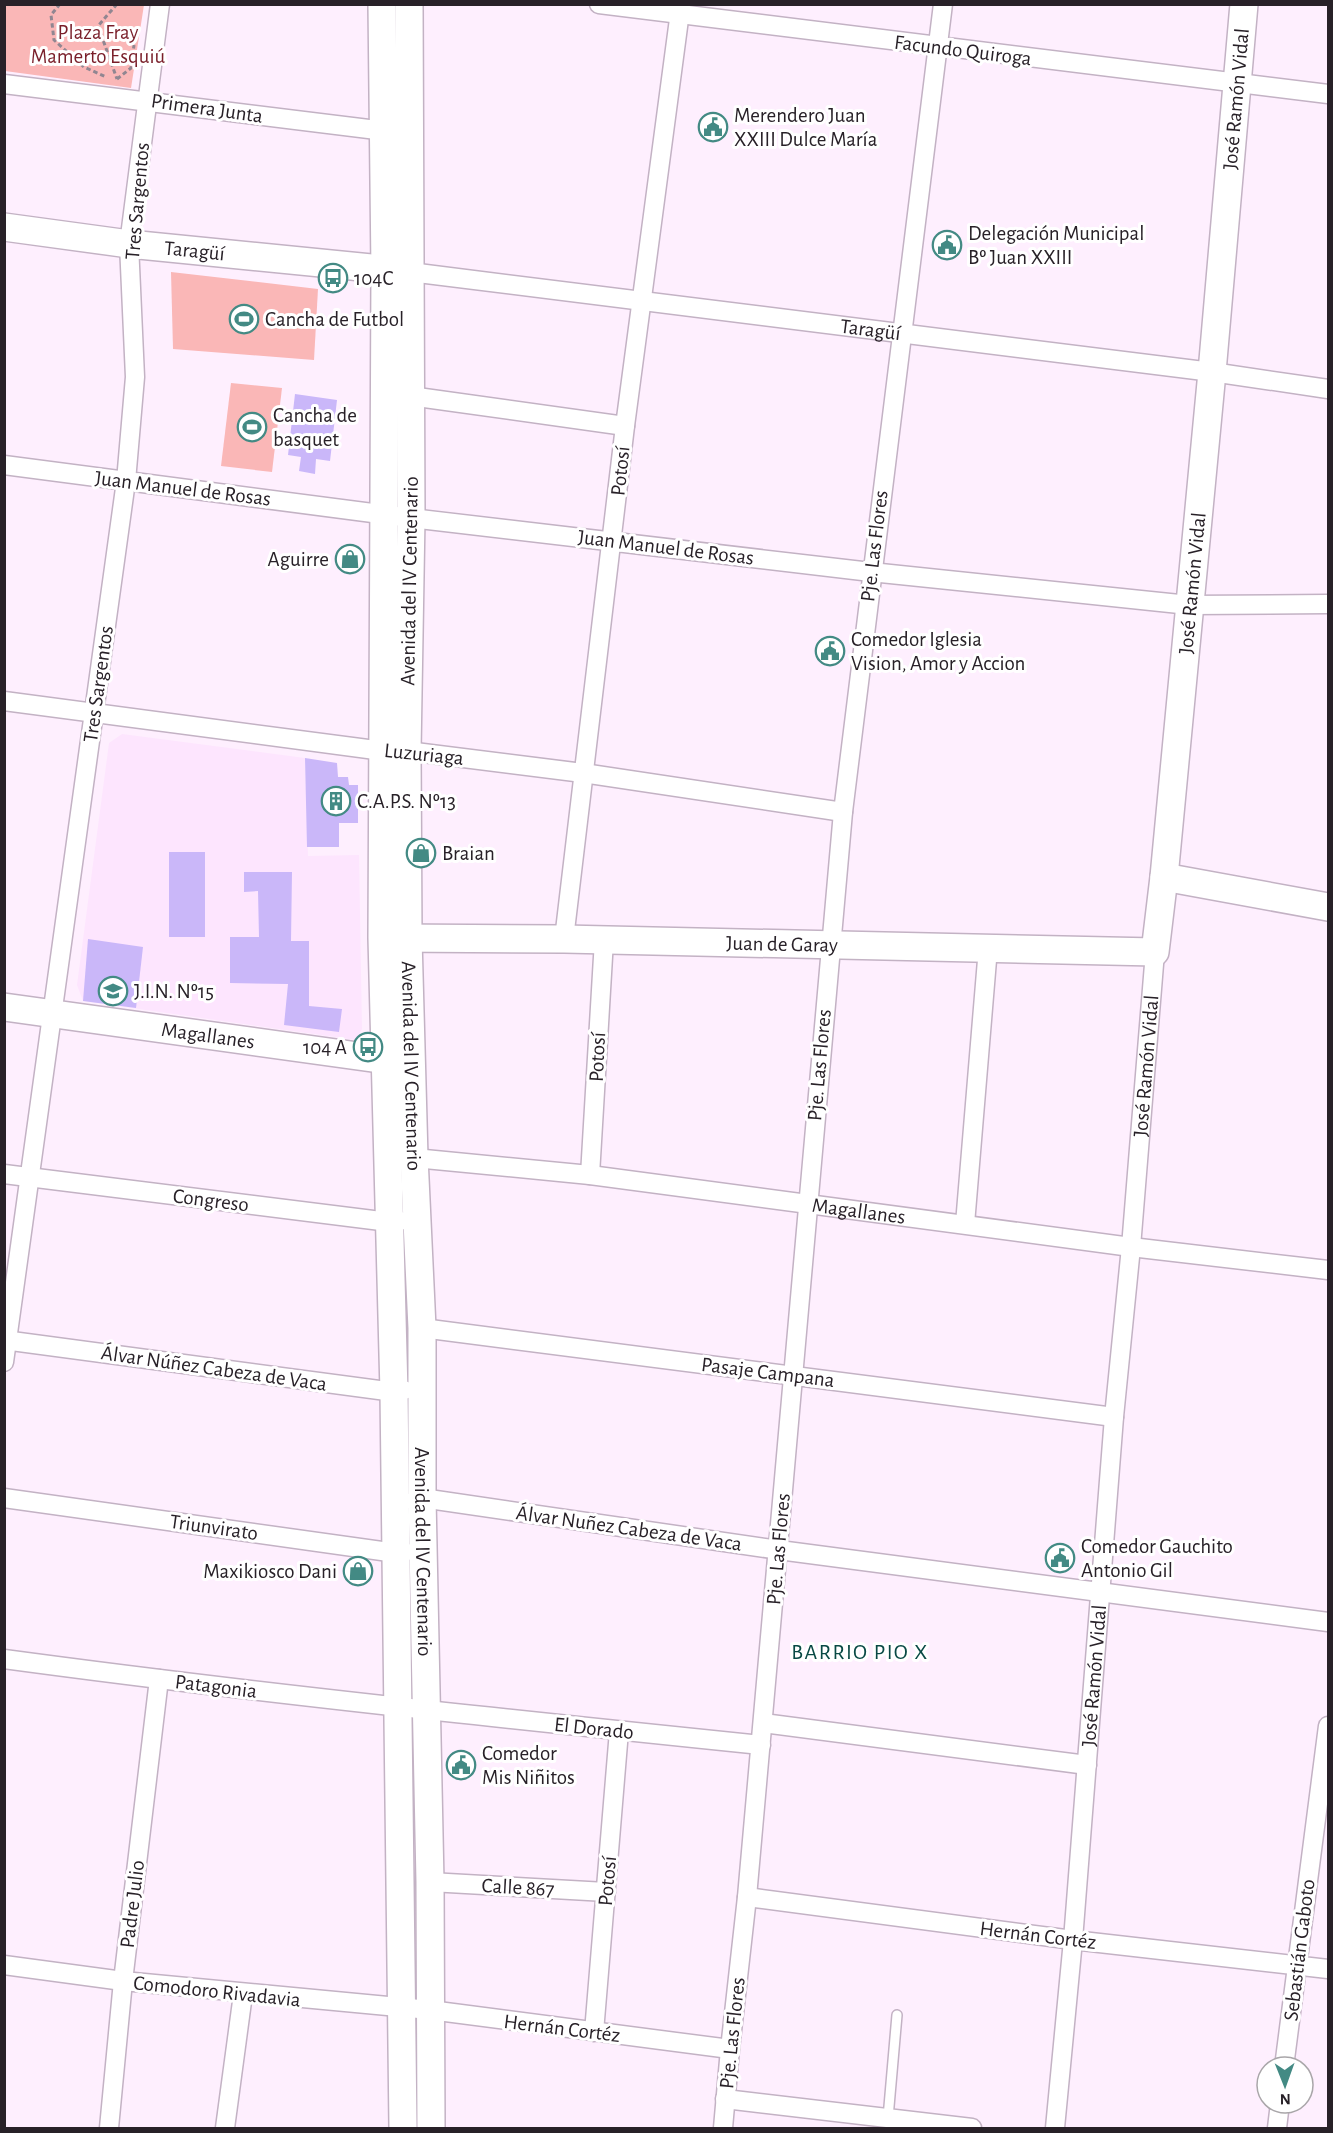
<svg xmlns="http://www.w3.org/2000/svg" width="1333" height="2133" font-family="'Alegreya Sans',sans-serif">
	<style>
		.built { fill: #fde5fe }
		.park { fill: #fab7b7 }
		.building { fill: #cab7f9 }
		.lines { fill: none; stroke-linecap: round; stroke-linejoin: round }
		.lane-casing { stroke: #c3b2c4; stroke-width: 12 }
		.street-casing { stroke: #c3b2c4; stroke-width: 21 }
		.secondary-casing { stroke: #c3b2c4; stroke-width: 30 }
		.path { stroke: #918691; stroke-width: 3; stroke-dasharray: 4.5 3; stroke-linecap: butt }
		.lane { stroke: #fff; stroke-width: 9 }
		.street { stroke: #fff; stroke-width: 18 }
		.secondary { stroke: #fff; stroke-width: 27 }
		.labels { text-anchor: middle; stroke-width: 6; stroke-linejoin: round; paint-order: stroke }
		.park-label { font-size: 21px; fill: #791e29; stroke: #fff }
		.street-label { font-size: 21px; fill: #282128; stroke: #fff }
		.poi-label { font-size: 21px; fill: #282128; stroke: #fff; text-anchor: start }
		.neighbourhood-label { font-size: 22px; letter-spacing: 1.5px; fill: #094945; stroke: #fff }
	</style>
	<rect width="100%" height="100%" fill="#feeffe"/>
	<path class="built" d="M122,734L305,758L308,856L359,855L362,1029L356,1040L83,1001L77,985L109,743Z"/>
	<g class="park">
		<path d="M5,4L144,5L131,88L5,71Z"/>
		<path d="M171,272L318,289L314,360L173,349Z"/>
		<path d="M231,383L282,388L272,472L221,466Z"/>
	</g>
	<g class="building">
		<path d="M295,394L337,400L330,461L316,459L315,474L299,471L301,457L288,455Z"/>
		<path d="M305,758L337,763L338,777H348L349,785H358V823H339V847H307Z"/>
		<rect x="169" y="852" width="36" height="85"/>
		<path d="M244,872H292L291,941H309V1006L342,1009L339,1032L284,1025L288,984L230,983V937H259L258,891L244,892Z"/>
		<path d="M88,939L143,947L136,1008L83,1001Z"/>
	</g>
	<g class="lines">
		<g class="lane-casing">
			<path id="lane" d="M888,2118L897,2015"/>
		</g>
		<g class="street-casing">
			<g id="street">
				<path d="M599,4L1328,94"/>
				<path d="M4,84L393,132"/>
				<path id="s1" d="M410,272L1212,372L1328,389"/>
				<path d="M410,396L625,426"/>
				<path d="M4,465L411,518L871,572L1189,605L1328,604"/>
				<path d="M4,701L383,751H407L583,773L843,812"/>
				<path d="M564,939L625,426L681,4"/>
				<path id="s2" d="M404,1157L590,1175L1131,1247L1328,1270"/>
				<path d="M4,1174L389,1222L400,1221"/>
				<path d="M590,1175L604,940"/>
				<path d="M965,1224L988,948"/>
				<path d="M422,1328L1114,1417"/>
				<path d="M4,1340L394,1392L404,1390"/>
				<path d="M4,1362L126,481L135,377L129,244L160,4"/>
				<path d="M4,1498L396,1553L405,1552"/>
				<path d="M414,1501L422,1498L779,1550L1328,1622"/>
				<path d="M4,1659C256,1693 508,1719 761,1745"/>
				<path d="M763,1723L1087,1765"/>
				<path d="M430,1882L606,1892"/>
				<path d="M747,1897L1073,1940L1328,1969"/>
				<path d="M4,1965L123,1981L430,2010L730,2049"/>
				<path d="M594,2032L619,1731"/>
				<path d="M1284,2067L1328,1726"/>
				<path d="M725,2099L972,2128"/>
				<path d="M109,2128L123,1981L159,1679"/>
				<path d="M225,2128L243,1994"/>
				<path d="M723,2128L730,2049L747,1897L843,812L943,4"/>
				<path id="s3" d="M1055,2128L1073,1940L1114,1417L1131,1247L1155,952"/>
				<path d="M1277,2128L1280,2103"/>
			</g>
		</g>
		<g class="secondary-casing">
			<g id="secondary">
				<path d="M382,4L385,270L382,938L394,1392L403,2128"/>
				<path id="s4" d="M409,4L411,518L407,751L408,938L414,1157L422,1328V1498L430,1882L431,2128"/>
				<path id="s5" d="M4,227L129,244L402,271"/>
				<path d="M1164,877L1328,907"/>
				<path id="s6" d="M392,938L564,939L1155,952L1164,877L1212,372L1244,4"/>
				<path id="s7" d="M4,1007L401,1062"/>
			</g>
		</g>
		<g class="path">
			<path d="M60,4L51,15L54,40L84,67L106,77"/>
			<path d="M117,4L98,26L117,79"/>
			<path d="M117,79L131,68L134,45"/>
		</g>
		<use href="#lane" class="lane"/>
		<use href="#street" class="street"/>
		<use href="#secondary" class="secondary"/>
	</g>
	<defs>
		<g id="civic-ring" transform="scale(1.5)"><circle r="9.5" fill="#fff" stroke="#438a84" stroke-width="1.5"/><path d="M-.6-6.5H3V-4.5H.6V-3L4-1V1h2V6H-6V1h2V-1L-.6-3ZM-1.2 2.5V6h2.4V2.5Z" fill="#438a84"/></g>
		<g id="bus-ring" transform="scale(1.5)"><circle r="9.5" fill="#fff" stroke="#438a84" stroke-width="1.5"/><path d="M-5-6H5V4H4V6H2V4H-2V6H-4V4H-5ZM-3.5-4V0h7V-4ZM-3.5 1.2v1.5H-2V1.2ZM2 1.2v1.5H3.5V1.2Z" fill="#438a84"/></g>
		<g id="stadium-ring" transform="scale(1.5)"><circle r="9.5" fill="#fff" stroke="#438a84" stroke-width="1.5"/><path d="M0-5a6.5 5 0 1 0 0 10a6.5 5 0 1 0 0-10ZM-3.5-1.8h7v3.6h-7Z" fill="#438a84"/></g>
		<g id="shop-ring" transform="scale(1.5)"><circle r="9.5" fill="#fff" stroke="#438a84" stroke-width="1.5"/><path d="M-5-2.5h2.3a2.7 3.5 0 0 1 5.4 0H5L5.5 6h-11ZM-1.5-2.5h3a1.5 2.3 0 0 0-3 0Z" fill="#438a84"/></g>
		<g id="building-ring" transform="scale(1.5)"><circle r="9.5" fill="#fff" stroke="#438a84" stroke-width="1.5"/><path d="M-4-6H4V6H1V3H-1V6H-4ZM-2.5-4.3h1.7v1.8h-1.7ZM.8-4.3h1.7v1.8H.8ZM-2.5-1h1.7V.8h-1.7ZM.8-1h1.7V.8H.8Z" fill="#438a84"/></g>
		<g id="school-ring" transform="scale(1.5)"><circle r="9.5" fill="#fff" stroke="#438a84" stroke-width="1.5"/><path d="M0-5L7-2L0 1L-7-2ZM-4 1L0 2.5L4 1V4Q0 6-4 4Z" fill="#438a84"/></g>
	</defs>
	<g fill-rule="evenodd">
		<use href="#civic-ring" x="713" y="127"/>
		<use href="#civic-ring" x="947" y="245"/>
		<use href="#bus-ring" x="333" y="278"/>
		<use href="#stadium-ring" x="244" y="319"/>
		<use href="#stadium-ring" x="252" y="427"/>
		<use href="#shop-ring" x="350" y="559"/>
		<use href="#civic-ring" x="830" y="651"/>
		<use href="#building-ring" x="336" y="801"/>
		<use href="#shop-ring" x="421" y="853"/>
		<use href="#school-ring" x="113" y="991"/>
		<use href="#bus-ring" x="368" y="1047"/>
		<use href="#civic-ring" x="1060" y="1558"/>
		<use href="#shop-ring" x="358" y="1571"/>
		<use href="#civic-ring" x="461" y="1765"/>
	</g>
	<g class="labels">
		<g class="park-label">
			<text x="98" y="39">Plaza Fray<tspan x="98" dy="24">Mamerto Esquiú</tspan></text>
		</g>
		<g class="street-label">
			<text transform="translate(963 50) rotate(7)" y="7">Facundo Quiroga</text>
			<text dy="7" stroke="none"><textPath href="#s6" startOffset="1620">José Ramón Vidal</textPath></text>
			<text transform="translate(207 108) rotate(8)" y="7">Primera Junta</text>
			<text transform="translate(137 201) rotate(-85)" y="7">Tres Sargentos</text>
			<text dy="7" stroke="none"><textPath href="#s5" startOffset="192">Taragüí</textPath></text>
			<text dy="7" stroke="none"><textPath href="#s1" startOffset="464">Taragüí</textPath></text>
			<text transform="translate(620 471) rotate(-84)" y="7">Potosí</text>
			<text transform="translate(183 488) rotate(7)" y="7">Juan Manuel de Rosas</text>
			<text transform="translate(874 546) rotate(-83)" y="7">Pje. Las Flores</text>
			<text transform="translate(666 547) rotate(7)" y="7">Juan Manuel de Rosas</text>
			<text transform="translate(409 581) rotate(-89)" y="7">Avenida del IV Centenario</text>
			<text dy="7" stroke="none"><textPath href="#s6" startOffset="1134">José Ramón Vidal</textPath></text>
			<text transform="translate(98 684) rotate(-82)" y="7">Tres Sargentos</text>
			<text transform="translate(424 754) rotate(6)" y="7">Luzuriaga</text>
			<text dy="7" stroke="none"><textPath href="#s6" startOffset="390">Juan de Garay</textPath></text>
			<text dy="7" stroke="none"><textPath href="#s7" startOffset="206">Magallanes</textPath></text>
			<text transform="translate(597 1057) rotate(-87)" y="7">Potosí</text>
			<text transform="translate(819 1065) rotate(-85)" y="7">Pje. Las Flores</text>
			<text dy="7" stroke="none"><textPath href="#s3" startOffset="1066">José Ramón Vidal</textPath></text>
			<text dy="7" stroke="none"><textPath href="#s4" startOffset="1062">Avenida del IV Centenario</textPath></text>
			<text transform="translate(211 1200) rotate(7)" y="7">Congreso</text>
			<text dy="7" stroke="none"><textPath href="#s2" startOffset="458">Magallanes</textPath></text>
			<text transform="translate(214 1368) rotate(8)" y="7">Álvar Núñez Cabeza de Vaca</text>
			<text transform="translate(768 1372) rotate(7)" y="7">Pasaje Campana</text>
			<text transform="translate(214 1527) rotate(8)" y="7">Triunvirato</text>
			<text transform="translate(629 1528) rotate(8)" y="7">Álvar Nuñez Cabeza de Vaca</text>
			<text transform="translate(778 1549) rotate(-85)" y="7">Pje. Las Flores</text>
			<text dy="7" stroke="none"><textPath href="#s4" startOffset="1548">Avenida del IV Centenario</textPath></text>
			<text dy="7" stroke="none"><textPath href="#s3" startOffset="454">José Ramón Vidal</textPath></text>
			<text transform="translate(216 1686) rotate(7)" y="7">Patagonia</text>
			<text transform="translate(594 1728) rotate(6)" y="7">El Dorado</text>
			<text transform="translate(607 1881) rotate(-85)" y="7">Potosí</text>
			<text transform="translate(518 1887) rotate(3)" y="7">Calle 867</text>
			<text transform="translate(132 1904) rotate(-83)" y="7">Padre Julio</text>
			<text transform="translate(1038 1935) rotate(7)" y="7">Hernán Cortéz</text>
			<text transform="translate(1299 1950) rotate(-83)" y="7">Sebastián Gaboto</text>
			<text transform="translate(217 1991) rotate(6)" y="7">Comodoro Rivadavia</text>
			<text transform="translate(562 2028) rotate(7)" y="7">Hernán Cortéz</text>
			<text transform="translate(732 2033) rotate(-84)" y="7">Pje. Las Flores</text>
		</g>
		<g class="poi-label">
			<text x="734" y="122">Merendero Juan<tspan x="734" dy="24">XXIII Dulce María</tspan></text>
			<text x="968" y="240">Delegación Municipal<tspan x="968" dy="24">Bº Juan XXIII</tspan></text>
			<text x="354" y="285">104C</text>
			<text x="265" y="326">Cancha de Futbol</text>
			<text x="273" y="422">Cancha de<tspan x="273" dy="24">basquet</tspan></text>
			<text x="329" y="566" text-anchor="end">Aguirre</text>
			<text x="851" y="646">Comedor Iglesia<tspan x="851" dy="24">Vision, Amor y Accion</tspan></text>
			<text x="357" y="808">C.A.P.S. Nº13</text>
			<text x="442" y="860">Braian</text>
			<text x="134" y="998">J.I.N. Nº15</text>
			<text x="347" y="1054" text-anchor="end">104 A</text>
			<text x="1081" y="1553">Comedor Gauchito<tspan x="1081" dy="24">Antonio Gil</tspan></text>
			<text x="337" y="1578" text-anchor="end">Maxikiosco Dani</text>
			<text x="482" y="1760">Comedor<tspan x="482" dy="24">Mis Niñitos</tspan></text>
		</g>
		<g class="neighbourhood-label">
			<text x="860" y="1659">BARRIO PIO X</text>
		</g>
	</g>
	<rect width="1333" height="2133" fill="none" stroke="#282128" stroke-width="12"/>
	<g transform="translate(1285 2085) rotate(179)"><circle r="28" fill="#ffffff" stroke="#a9a6a9" stroke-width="1.5"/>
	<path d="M0-4.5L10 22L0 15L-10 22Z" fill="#438a84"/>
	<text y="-9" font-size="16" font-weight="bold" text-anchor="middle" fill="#282128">N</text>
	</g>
</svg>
